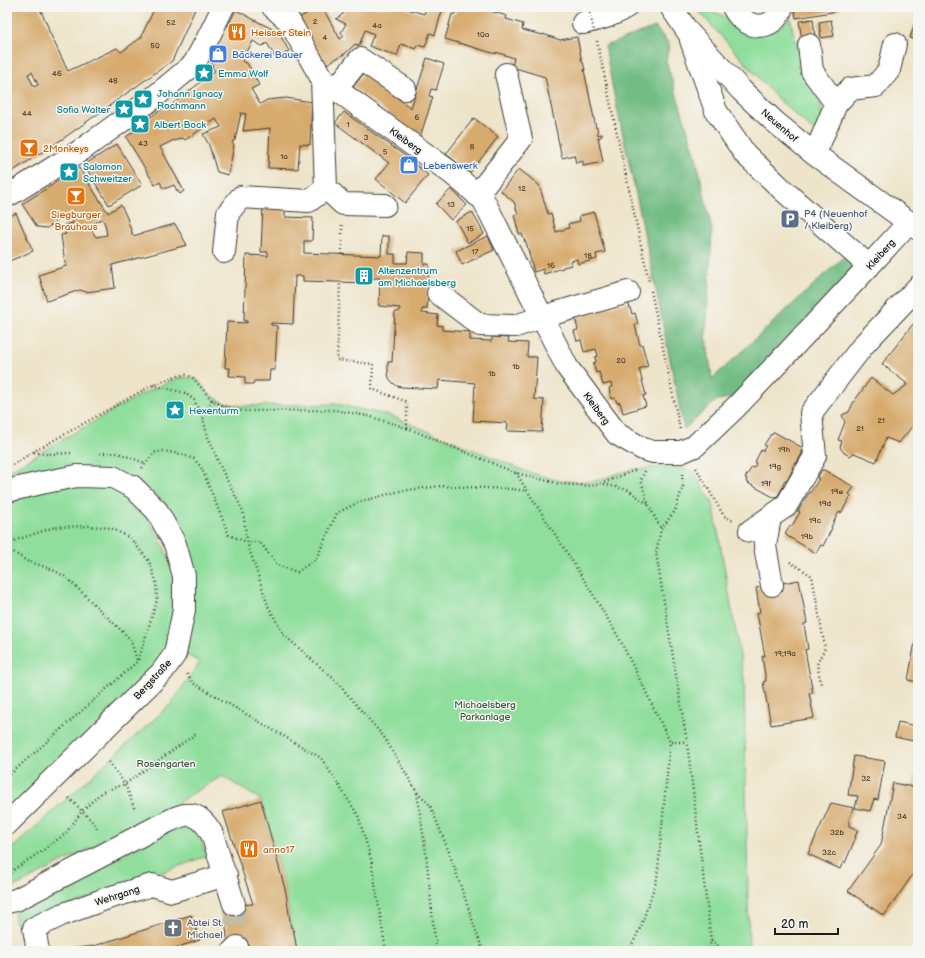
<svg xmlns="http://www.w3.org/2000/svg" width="925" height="958" font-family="'Balsamiq Sans',sans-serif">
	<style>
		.green { fill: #8fde9c; stroke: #567d5c }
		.forest { fill: #73bd84; stroke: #486c50 }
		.building { fill: #d7ab6e; fill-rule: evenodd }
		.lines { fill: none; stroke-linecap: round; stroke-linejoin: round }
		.minor-tunnel { stroke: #c4bca6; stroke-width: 22; stroke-dasharray: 22 11; stroke-linecap: butt }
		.minor-casing { stroke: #3c3a36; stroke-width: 24 }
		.path { stroke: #3c3a36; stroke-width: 2.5; stroke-dasharray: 1 3; stroke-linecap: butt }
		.minor { stroke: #fff; stroke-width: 22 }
		.path-bridge { stroke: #3c3a36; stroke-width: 2.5; stroke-dasharray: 1 3; stroke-linecap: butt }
		.labels { text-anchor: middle; stroke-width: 3; stroke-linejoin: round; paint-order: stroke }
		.number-label { font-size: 8px; fill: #4b4030 }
		.food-label { font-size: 10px; fill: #c56008; stroke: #f6f6f2; text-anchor: start }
		.shop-label { font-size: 10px; fill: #366cbe; stroke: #f6f6f2; text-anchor: start }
		.culture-label { font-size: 10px; fill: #0d838f; stroke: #f6f6f2; text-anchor: start }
		.street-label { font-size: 10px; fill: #1c1c1c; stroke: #f6f6f2 }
		.service-label { font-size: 10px; fill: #4e5e75; stroke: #f6f6f2; text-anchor: start }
		.park-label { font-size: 10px; fill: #3e5642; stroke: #f6f6f2 }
		.worship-label { font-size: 10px; fill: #5b616d; stroke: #f6f6f2; text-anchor: start }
	</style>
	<rect width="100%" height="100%" fill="#f6f6f2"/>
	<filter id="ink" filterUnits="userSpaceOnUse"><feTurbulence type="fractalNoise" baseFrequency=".025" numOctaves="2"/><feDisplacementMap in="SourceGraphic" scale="8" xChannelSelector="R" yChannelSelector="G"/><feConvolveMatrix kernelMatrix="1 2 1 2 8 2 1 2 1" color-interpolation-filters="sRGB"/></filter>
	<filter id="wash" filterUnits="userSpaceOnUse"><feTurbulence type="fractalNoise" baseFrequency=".012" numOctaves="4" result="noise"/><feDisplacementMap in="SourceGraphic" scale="16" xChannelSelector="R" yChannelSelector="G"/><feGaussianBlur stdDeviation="0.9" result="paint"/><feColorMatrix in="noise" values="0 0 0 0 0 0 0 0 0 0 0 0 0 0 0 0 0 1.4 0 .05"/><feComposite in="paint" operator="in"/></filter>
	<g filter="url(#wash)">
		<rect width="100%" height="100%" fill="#eee4c9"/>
		<g class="green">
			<path d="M695,7H705V9L724,16L749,32L782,26L790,16C792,29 796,43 800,56C808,77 828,99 819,123C818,126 816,129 814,131L776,97Z"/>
			<path d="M186,377L197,379L210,395L224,403L243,406L336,404L391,416L528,472L560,481L592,482L630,470L670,466L693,471L713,504L744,678L749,951H297L293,927L291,928L286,893L261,800L222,776L180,801L177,809L114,836L12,888L7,878V853L171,704L200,662L183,653L193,575L183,531L164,502L143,484L7,485V472L138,396L175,379Z"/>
			<path d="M57,485L112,486L122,490L148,517L164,547L175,576V611L163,660L7,814V501Z"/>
			<path d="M188,824L198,832L207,856L16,925L14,912L180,825Z"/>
		</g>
		<path class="forest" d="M655,27L669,44L666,61L695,153L712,230L706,334L712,379L848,253L862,265L742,396L717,400L684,429L642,222L613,90L605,46Z"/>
		<g id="blocks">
			<g class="building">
				<path d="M9,7H39L49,29H48L68,71L117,48L121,52L142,37V35L155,7H196L172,61L64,138L7,175V32L8,31L7,29V8ZM32,72L38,85L34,87L28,74Z"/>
				<path d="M318,7H322L340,39L344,36L341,32L346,24L336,19L343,14L344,10L332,7H401L424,14L427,7H443L435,35L430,33L425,47L417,45L416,49L401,44L397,56L369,46L374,34L365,30L359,46L355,44L346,53L325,65L299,18Z"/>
				<path d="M457,7H476L479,8V7H481L488,9L487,10L507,16L506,19L523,24L522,30L543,35V34L560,40L577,37L582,62H583L585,70H584L596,128L597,127L598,135L602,134V136L599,138V137H598L603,162L583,166V161L576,163L574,155L562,158L545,77L512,67L514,58L496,52V54L445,39L452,14H455Z"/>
				<path d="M794,7H837L838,11L796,18Z"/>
				<path d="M236,10L279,33L289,51L276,59L267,43L262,46L253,41L242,61L247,63L259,85L251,89L260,104L267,100L286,98L312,102L310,145L300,144L298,169L268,168L270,128L243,131L246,114L241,113L235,140L232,142L234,146L228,175L217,172L209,145L203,134L221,127L216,119L185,140L183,138L175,141L174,140L160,147L184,191L180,194L178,191H177L174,185L167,188H163L160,182L155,185L126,137L144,124L143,122L164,108L165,110L215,71L212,67L213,66L211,62L213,59L210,56L227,25L228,26Z"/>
				<path d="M918,14V40L910,38Z"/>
				<path d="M813,19L816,44L803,46L799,21Z"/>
				<path d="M831,20L834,36L821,38L819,22Z"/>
				<path d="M427,58L444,64L436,90L431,89L429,96L433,97L420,137L353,87L364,73L411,108Z"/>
				<path d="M344,112L408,158L428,175L405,203L376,179L389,163L335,123Z"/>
				<path d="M474,118L498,137L470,173L446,154Z"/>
				<path d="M117,144L142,185L109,205L84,165Z"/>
				<path d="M79,168L108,213L121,205L127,218L133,236L175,224L187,245L112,265L115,288L86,292L80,290L47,301L39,275L66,266V263H65L61,235L66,234L64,225L73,223L67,214L47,228L37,227L22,204ZM101,219H102L105,224L107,235L96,237L90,228L91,225Z"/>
				<path d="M519,169L539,185L548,214L551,213L556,232L569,228L568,224L580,221L579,216L594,212L605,252L596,254L597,259L578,264L577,259L571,261L572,265L563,267V268L544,274L543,269L534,272L526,242H525L522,234H519L514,215L518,214L514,202L501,191Z"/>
				<path d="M451,189L467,205L451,220L436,204Z"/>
				<path d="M263,204L285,206V217L313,218L312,241H304V253L381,256L382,236H389V254H395V263H407L408,252L424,253V264H429L427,309H422V313L438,315L437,325L442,326V330L470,332V340L492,341V337L509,338L508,342L528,343L527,357H537L534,399L544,400L542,432L507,431L508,423L473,421L475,383L439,380L438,389L402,387L397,386L393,383L389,378L388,373V362H392L395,312H399L400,308L379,306L380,278H370L369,283L303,281V276H295L293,324L271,323V325L277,326L275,370H270L269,381H254L253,384H245V377L229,376L230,368H225L227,322L247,323V321H244L246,255L268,256V252H261Z"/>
				<path d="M472,212L484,234L468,243L456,221Z"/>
				<path d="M16,213L33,251L7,262V218Z"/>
				<path d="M488,236L494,250L462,265L456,251Z"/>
				<path d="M628,302L632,314L635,313L638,324L635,325L640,345L642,344L648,366L639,369L646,395L643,396L646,406L623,413L620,402L617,403L615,398L611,399L609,388L612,387L611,383L603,385L599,372L596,373L593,363L596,362L595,357L598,356L596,349L584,352L581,340L577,341L574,331L578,330L575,317Z"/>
				<path d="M913,324L918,328V419L899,443L886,438L876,462L854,453L850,456L844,453L840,447L842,441L838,440L845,422L842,415L849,412L853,403L871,378L893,395L907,385H906V383L882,364Z"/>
				<path d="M774,432L803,448L801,452H803L796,464L794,463L792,468L793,469L787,481L785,480L783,484L784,485L777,497L776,496L775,498L746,482L747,479L745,478L752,467L754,468L756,463L755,462L761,450L763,451L764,449L766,446L764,445L771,434L772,435Z"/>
				<path d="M822,470H824L854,487L849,494L851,496L841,513L839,512L831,527L832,528L823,546L821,545L816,553L787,536V535L785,534L790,526H792L800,512L798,511L809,493H810L819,479L817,478Z"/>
				<path d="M799,580L807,623L804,624L808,649L805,650L813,693H809L814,718L771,725L763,682L766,681L762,656H765L757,613L760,612L756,588Z"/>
				<path d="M917,631H918V682L908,680Z"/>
				<path d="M898,722L916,726L913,741L895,737Z"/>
				<path d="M854,756L885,761L878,800L874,799L870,811L855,808L858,796L848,795Z"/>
				<path d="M917,767L918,867L884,916L848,891L881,845L893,783L913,787Z"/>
				<path d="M261,800L286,893L291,928L293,927L297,951H263L262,946L228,948L224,906L253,904L223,812Z"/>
				<path d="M831,803L854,808L849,819V826L858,830L855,837H856L845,863L843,862L840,869L808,854Z"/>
				<path d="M191,915L200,940L165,951H59V950L94,946Z"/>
			</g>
		</g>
	</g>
	<g filter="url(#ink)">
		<use href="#blocks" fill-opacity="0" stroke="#3c3a36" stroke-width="1"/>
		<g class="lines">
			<path class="minor-tunnel" d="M234,904L237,947"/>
			<g class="minor-casing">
				<g id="minor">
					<path d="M273,7L289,21L322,79L450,172L483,199L567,367L617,434L643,449L653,452H681L695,446L736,407L779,362L869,266L900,232L908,221"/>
					<path d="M671,7L688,32L741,90L775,122L813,153L918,229"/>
					<path d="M733,7C744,30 773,34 782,7"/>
					<path d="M583,23C600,19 611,17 626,7"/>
					<path d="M691,40L716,111L745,154L784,191L869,266"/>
					<path d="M809,45L812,71L836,104L820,142L813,153"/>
					<path d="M322,79L326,188L343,204L385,205"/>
					<path d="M336,89L360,59L405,89"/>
					<path d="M836,104L850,89L876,86L889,70L895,44"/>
					<path d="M477,195L521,139L506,74"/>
					<path d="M7,196L16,191L80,151L152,99L194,64L210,34L223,7"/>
					<path d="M224,252L228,213L241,197L309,201L326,188"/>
					<path d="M438,293L480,325L516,326L542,317L628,292"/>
					<path d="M7,491L41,483L77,476L113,477L130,486H132L157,511L175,544L184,576V610L175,654L162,672L7,824"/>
					<path d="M770,517L765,546L772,585"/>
					<path d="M750,531L786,506L815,456L811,413L865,343L918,287"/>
					<path d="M7,902L16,900L155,828C181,815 195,804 212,834L234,904"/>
					<path d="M38,951L34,928L61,915L108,898L152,885L172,891L226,875"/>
					<path d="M233,951L237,947"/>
				</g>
			</g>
			<g class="path">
				<path d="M42,12L47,7"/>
				<path d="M597,41L649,282"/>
				<path d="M342,254V225"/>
				<path d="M651,291L680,429"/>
				<path d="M153,385L185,393L194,400L203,419L208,437L222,470L243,511L247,542H260L277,565L297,572L316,559L337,513L359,502L400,491L441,486L511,489L527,491"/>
				<path d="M203,419L212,400"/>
				<path d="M407,428L516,473L560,484L591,486L603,483L635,470"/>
				<path d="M34,452L46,454L73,453"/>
				<path d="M100,453H118L145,463"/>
				<path d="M9,467L33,452L136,394L153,385L176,376L186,375L192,377L212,400L223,406L242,411L335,410L368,416L407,428V402L372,389L373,364L337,360L340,282"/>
				<path d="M142,468L154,453L162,451L181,454L194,459L201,467L229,535L247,542L268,606L284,635L336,681L384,737L417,792L430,805L449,852L483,951"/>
				<path d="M696,468L724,516L733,521"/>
				<path d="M645,471L641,480L648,504L661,529"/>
				<path d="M516,473L588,586L619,638L645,690L670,742"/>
				<path d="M682,474L683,486L675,511L661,529L656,553L687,742L711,940L709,951"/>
				<path d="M604,484L628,490L648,504"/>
				<path d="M7,543L55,527L90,526L111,528L130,538L149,561L156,581L157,600L138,661L7,777"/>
				<path d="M7,548L27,561L51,569L66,577L130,639L137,660"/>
				<path d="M790,562L812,576L825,648L817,664L821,684"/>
				<path d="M187,674L193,683L321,758L358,815L371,859L386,951"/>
				<path d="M109,762L125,784L135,810"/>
				<path d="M417,793L426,853L436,951"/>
				<path d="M69,798L91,820L98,830"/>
				<path d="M7,874L42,851L66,833L82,811L102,792L125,784L197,733"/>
				<path d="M711,940L725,951"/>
				<path d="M629,951L641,926L657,879L670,742H687"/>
			</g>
			<use href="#minor" class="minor"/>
			<path class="path-bridge" d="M589,9L594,31"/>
		</g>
	</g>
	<defs>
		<g id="restaurant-square" transform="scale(1)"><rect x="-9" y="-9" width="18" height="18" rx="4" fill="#e8710a" stroke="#f6f6f2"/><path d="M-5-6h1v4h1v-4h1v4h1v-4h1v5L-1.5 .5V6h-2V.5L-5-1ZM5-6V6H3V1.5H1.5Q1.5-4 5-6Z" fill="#fff"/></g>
		<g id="shop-square" transform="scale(1)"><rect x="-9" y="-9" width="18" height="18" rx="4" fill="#3f7fe0" stroke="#f6f6f2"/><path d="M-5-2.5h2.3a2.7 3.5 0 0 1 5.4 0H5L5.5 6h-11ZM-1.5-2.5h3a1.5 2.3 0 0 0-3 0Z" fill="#fff"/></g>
		<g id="sight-square" transform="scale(1)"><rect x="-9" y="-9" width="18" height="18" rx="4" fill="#0f9aa8" stroke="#f6f6f2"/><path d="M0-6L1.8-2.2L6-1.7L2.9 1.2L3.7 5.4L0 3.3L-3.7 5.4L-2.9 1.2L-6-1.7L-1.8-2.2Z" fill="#fff"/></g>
		<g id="bar-square" transform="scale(1)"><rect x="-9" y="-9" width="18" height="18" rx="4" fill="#e8710a" stroke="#f6f6f2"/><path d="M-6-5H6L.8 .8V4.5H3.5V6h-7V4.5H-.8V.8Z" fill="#fff"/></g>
		<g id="parking-square" transform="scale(1)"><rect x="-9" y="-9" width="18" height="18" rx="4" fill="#5c6f8a" stroke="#f6f6f2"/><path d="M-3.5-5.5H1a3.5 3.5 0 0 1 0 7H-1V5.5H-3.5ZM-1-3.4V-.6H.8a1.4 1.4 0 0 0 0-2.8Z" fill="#fff"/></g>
		<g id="building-square" transform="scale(1)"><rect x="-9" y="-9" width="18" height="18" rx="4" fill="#0f9aa8" stroke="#f6f6f2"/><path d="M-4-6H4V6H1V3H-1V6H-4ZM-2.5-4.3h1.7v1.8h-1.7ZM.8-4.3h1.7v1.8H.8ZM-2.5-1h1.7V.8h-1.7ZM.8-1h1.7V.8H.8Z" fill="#fff"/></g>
		<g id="church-square" transform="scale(1)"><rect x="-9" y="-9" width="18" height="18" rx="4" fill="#6b7280" stroke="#f6f6f2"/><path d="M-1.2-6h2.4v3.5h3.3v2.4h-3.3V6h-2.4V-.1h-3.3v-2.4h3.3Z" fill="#fff"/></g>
	</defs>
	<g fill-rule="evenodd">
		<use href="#restaurant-square" x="237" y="32"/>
		<use href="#shop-square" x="218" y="54"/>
		<use href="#sight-square" x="204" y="73"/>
		<use href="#sight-square" x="143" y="99"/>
		<use href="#sight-square" x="124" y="109"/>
		<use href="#sight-square" x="140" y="124"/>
		<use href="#bar-square" x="29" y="148"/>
		<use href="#shop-square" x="409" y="165"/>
		<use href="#sight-square" x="69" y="172"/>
		<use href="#bar-square" x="76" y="196"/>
		<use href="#parking-square" x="790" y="219"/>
		<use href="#building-square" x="364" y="276"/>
		<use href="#sight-square" x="175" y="410"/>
		<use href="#restaurant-square" x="249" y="849"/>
		<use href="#church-square" x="173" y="928"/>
	</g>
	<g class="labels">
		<g class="number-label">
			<text x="315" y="24">2</text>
			<text x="171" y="25">52</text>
			<text x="377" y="28">4a</text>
			<text x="483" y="37">10a</text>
			<text x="325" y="40">4</text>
			<text x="155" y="48">50</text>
			<text x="57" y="76">46</text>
			<text x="113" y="83">48</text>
			<text x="27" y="116">44</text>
			<text x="417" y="120">6</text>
			<text x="348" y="127">1</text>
			<text x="366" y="140">3</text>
			<text x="143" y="146">43</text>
			<text x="472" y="149">8</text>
			<text x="385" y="154">5</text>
			<text x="284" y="159">1a</text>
			<text x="522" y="191">12</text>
			<text x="451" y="207">13</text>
			<text x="470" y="231">15</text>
			<text x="475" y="254">17</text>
			<text x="588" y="258">18</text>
			<text x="551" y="268">16</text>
			<text x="621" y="363">20</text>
			<text x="516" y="369">1b</text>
			<text x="492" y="376">1b</text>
			<text x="881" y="423">21</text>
			<text x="860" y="431">21</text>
			<text x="784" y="452">19h</text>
			<text x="775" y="469">19g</text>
			<text x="766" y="486">19f</text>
			<text x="837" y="494">19e</text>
			<text x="825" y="506">19d</text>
			<text x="815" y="523">19c</text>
			<text x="807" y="539">19b</text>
			<text x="785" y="656">19;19a</text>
			<text x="866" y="781">32</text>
			<text x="902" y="819">34</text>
			<text x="837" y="835">32b</text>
			<text x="829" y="855">32c</text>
		</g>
		<g class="food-label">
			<text x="251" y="36">Heisser Stein</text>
			<text x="43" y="152">2Monkeys</text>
			<text x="76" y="218" text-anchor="middle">Siegburger<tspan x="76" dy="12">Brauhaus</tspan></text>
			<text x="263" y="853">anno17</text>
		</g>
		<g class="shop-label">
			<text x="232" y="58">Bäckerei Bauer</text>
			<text x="423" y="169">Lebenswerk</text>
		</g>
		<g class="culture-label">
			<text x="218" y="77">Emma Wolf</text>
			<text x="157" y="97">Johann Ignacy<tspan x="157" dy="12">Rochmann</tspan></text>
			<text x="110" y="113" text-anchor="end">Sofia Walter</text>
			<text x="154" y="128">Albert Bock</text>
			<text x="83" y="170">Salomon<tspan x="83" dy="12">Schweitzer</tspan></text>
			<text x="378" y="274">Altenzentrum<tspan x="378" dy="12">am Michaelsberg</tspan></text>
			<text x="189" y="414">Hexenturm</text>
		</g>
		<g class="street-label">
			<text transform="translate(780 125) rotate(41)" y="4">Neuenhof</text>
			<text transform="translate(406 140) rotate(36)" y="4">Kleiberg</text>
			<text transform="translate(880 254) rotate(-48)" y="4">Kleiberg</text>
			<text transform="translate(597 408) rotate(54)" y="4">Kleiberg</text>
			<text transform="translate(152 679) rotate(-47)" y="4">Bergstraße</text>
			<text transform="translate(117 895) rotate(-18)" y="4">Wehrgang</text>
		</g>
		<g class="service-label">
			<text x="804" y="217">P4 (Neuenhof<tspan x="804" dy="12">/ Kleiberg)</tspan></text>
		</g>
		<g class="park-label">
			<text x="485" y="708">Michaelsberg<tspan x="485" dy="12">Parkanlage</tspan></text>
			<text x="166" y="767">Rosengarten</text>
		</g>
		<g class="worship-label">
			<text x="187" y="926">Abtei St.<tspan x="187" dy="12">Michael</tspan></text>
		</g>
	</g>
	<rect width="925" height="958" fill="none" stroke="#f6f6f2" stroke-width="24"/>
	<path d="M775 928v6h63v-6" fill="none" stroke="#1c1c1c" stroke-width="2"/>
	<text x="781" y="928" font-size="12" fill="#1c1c1c" stroke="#f6f6f2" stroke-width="3" paint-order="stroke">20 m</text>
</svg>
